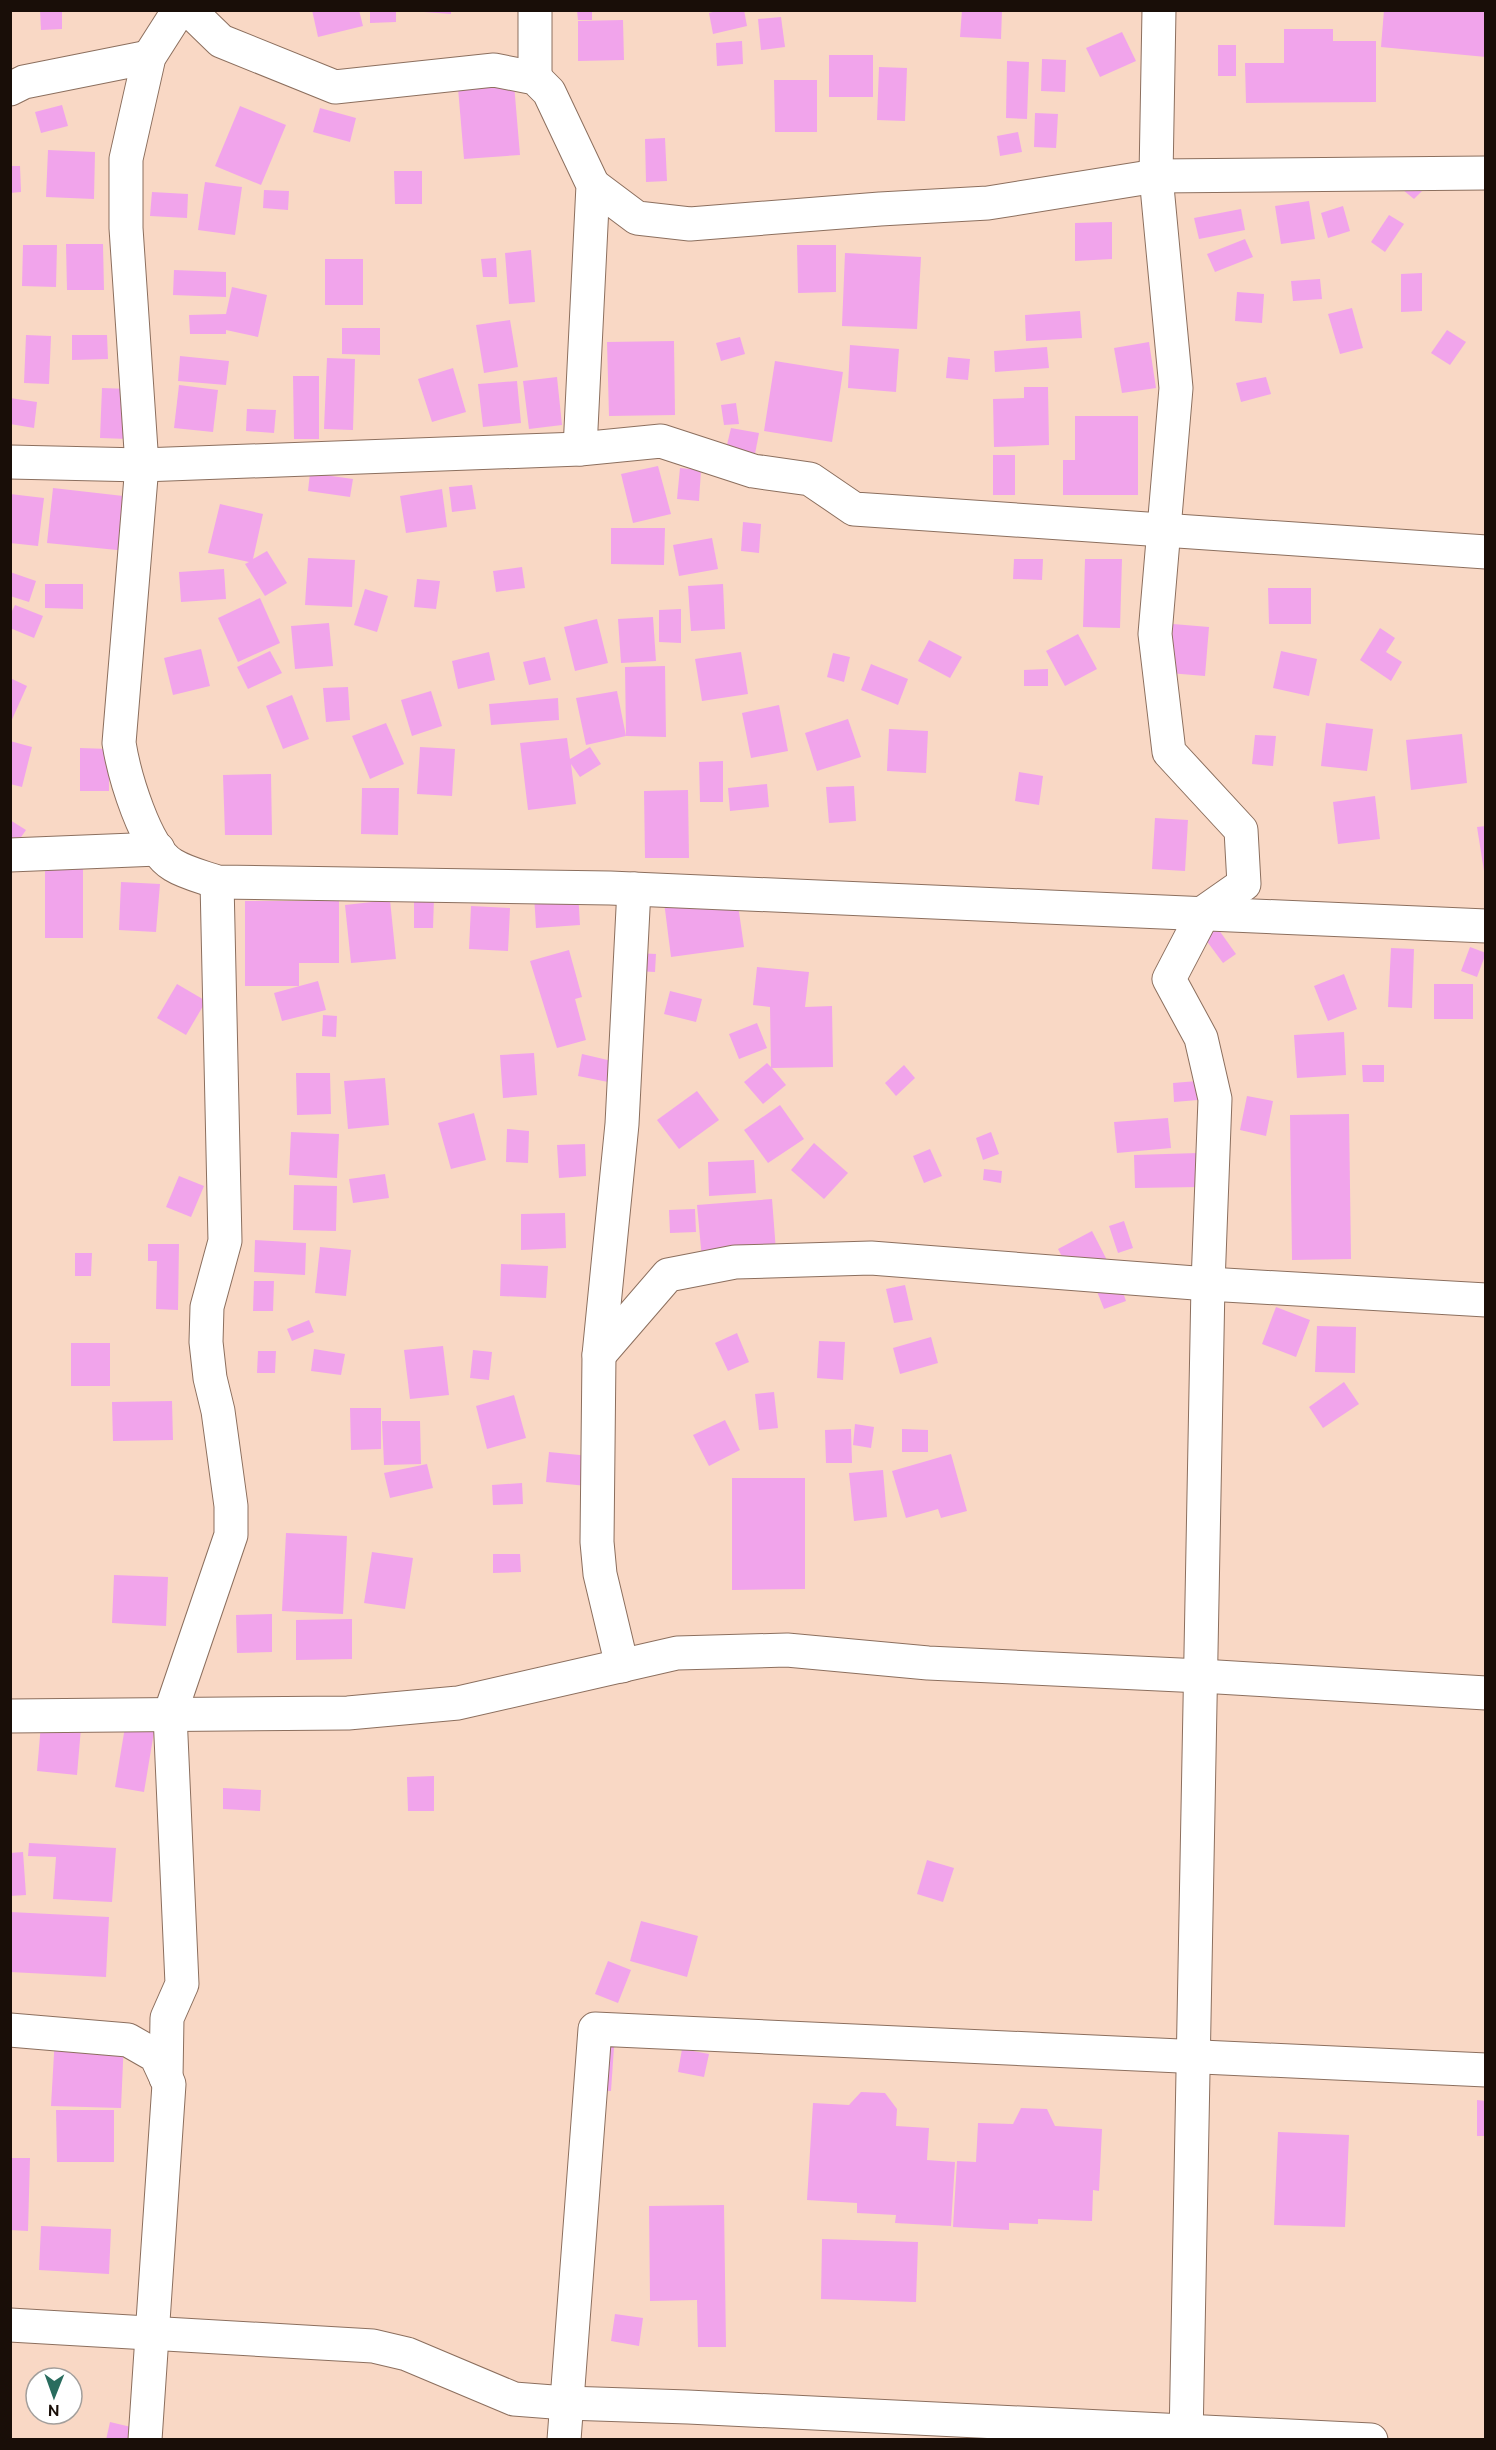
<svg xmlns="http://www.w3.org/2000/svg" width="1496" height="2450" font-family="Ubuntu,sans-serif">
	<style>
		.building { fill: #f1a4eb }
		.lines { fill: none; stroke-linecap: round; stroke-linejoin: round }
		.minor-casing { stroke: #8c6f5e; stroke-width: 35 }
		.minor { stroke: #fff; stroke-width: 33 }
	</style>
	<rect width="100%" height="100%" fill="#f9d8c5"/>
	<g class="building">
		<path d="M40,10H62V29L41,30Z"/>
		<path d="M312,10H359L363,26L318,37Z"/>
		<path d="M370,10H396V22L370,23Z"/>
		<path d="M424,10H451V14L424,12Z"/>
		<path d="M577,10H592V20H578Z"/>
		<path d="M720,10H744L747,26L713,34L709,13Z"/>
		<path d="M962,10H1002L1001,39L960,37Z"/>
		<path d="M1384,10H1486V57L1381,47Z"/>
		<path d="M781,17L785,47L761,50L758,19Z"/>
		<path d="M623,20L624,60L578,61V21Z"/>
		<path d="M1284,29H1333V41H1376V102L1246,103L1245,63H1284Z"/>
		<path d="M1122,32L1136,61L1100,77L1086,48Z"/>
		<path d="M742,41L743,64L717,66L716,43Z"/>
		<rect x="1218" y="45" width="18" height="31"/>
		<rect x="829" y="55" width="44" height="42"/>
		<path d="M1042,59L1066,60L1065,92L1041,91Z"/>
		<path d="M1007,61L1029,62L1027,119L1006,118Z"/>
		<path d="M879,67L907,68L905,121L877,120Z"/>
		<path d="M774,80H817V132H775Z"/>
		<path d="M514,84L520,155L464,159L458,88Z"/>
		<path d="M62,105L68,126L41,133L35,112Z"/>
		<path d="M240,106L286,125L261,185L215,166Z"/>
		<path d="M320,108L356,118L350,142L313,132Z"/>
		<path d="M1035,113L1058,114L1056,148L1034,147Z"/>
		<path d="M1018,132L1022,152L1000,156L997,136Z"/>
		<path d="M665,138L667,181L646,182L645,139Z"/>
		<path d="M48,150L95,152L94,199L46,197Z"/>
		<path d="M10,166H20L21,192L10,193Z"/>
		<path d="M394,171H422V204H395Z"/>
		<path d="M205,182L242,187L235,235L198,230Z"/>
		<path d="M1428,185L1414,199L1403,190Z"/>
		<path d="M264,190L289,191L288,210L263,208Z"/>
		<path d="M152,192L188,194L187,218L150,216Z"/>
		<path d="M1309,201L1315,239L1281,244L1275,206Z"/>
		<path d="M1343,206L1350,231L1328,238L1321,213Z"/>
		<path d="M1241,209L1245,230L1199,239L1194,218Z"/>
		<path d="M1389,215L1404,224L1385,252L1371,242Z"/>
		<path d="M1112,222V259L1075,261V223Z"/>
		<path d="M1245,239L1253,257L1215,272L1207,254Z"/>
		<path d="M66,244H103L104,290H67Z"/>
		<path d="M23,245H57L56,287L22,286Z"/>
		<path d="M797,245H836V292L798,293Z"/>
		<path d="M531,250L535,302L509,304L505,253Z"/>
		<path d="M845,253L921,257L917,329L842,326Z"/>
		<path d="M496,258L497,277H483L481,259Z"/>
		<rect x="325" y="259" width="38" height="46"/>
		<path d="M174,270L226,272V297L173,295Z"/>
		<path d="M1422,273V311L1401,312V274Z"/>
		<path d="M1320,279L1322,299L1293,301L1291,281Z"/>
		<path d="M232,287L267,295L258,337L226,330V334H190L189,315L226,314Z"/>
		<path d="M1237,292L1264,294L1262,323L1235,321Z"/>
		<path d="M1352,308L1363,348L1340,354L1328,314Z"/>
		<path d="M1080,311L1082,338L1026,341L1025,315Z"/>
		<path d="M510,320L518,367L484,373L476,325Z"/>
		<path d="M342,328H380V355L342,354Z"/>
		<path d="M1447,330L1466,342L1450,365L1431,353Z"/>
		<path d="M26,335L51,336L49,384L24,383Z"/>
		<path d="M72,335H107L108,359L72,360Z"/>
		<path d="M740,337L745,354L721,361L716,343Z"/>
		<path d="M674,341L675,415L609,416L607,342Z"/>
		<path d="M1149,342L1156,388L1122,393L1114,348Z"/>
		<path d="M850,345L899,349L896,392L848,388Z"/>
		<path d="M1047,347L1049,368L995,372L994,351Z"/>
		<path d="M180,356L229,361L226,385L178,381Z"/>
		<path d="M948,357L970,359L968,380L946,378Z"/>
		<path d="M327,358L355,359L353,430L324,429Z"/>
		<path d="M775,361L843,372L832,442L764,431Z"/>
		<path d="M453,368L466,412L432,422L418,379Z"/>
		<path d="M293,376H319V439H294Z"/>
		<path d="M557,377L562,425L529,429L523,381Z"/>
		<path d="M1266,377L1271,394L1241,402L1236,383Z"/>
		<path d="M517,381L521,423L483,427L478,384Z"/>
		<path d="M179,385L218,390L213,432L174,428Z"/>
		<path d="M1024,387H1048L1049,445L994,447L993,399L1024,398Z"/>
		<path d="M102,388L130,389L128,439L100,438Z"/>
		<path d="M10,398L37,402L34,428L10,424Z"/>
		<path d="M736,403L739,424L724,425L721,405Z"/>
		<path d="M247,409L276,410L274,433L246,431Z"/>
		<path d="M1075,416H1138V495H1063V460H1075Z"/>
		<path d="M731,428L759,433L755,454L726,449Z"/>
		<rect x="993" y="455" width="22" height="40"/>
		<path d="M658,466L671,514L633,523L621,474Z"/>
		<path d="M680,468L701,470L699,501L677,499Z"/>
		<path d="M310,473L353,479L350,497L308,491Z"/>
		<path d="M472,485L476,509L452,512L449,487Z"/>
		<path d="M53,488L132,497L127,551L47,543Z"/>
		<path d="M442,489L447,527L406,533L400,496Z"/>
		<path d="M10,494L44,498L38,546L10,543Z"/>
		<path d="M220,504L263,514L253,559L267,551L287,583L265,596L245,564L249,562L208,553Z"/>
		<path d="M743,522L761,524L759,553L741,551Z"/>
		<path d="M611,528H665L664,565L611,564Z"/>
		<path d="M712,538L718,569L679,576L673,545Z"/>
		<path d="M308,558L355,560L352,607L305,605Z"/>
		<path d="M1014,559H1043L1042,580L1013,579Z"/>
		<path d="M1085,559H1122L1120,628L1083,627Z"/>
		<path d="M522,567L525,588L496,592L493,571Z"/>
		<path d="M224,569L226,599L181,602L179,572Z"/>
		<path d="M10,572L36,581L29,602L10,596Z"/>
		<path d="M417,579L440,581L436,609L414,607Z"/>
		<path d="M45,584H83V609L45,608Z"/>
		<path d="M723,584L725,629L691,631L688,586Z"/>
		<path d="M1268,588H1311V624H1269Z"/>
		<path d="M365,589L388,596L377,632L354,625Z"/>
		<path d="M260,598L280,643L238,662L218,618Z"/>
		<path d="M15,605L43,616L34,638L10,628V615Z"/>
		<path d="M681,609V643L659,642V610Z"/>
		<path d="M653,617L656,661L621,663L618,619Z"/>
		<path d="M597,619L608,663L575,671L564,627Z"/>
		<path d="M329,623L333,666L295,669L291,626Z"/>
		<path d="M1173,624L1209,627L1205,676L1169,673Z"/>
		<path d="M1380,628L1395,638L1386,652L1402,662L1391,681L1360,660Z"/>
		<path d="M1078,634L1097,669L1065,686L1046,651Z"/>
		<path d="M929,640L962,657L950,678L918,661Z"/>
		<path d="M201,649L210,686L173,695L164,658Z"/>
		<path d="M270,651L282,673L248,689L237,667Z"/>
		<path d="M1281,651L1317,659L1309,696L1273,688Z"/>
		<path d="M489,652L495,680L458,689L452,661Z"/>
		<path d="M741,652L748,694L702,701L695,659Z"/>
		<path d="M833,653L850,657L844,682L827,677Z"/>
		<path d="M545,657L551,680L529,685L523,662Z"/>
		<path d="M871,664L908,679L898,705L861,690Z"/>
		<path d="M665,666L666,737L626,736L586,745L576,698L617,691L626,736L625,667Z"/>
		<path d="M1048,669V686H1024V670Z"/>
		<path d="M10,678L27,686L10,724Z"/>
		<path d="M348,687L350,720L326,722L323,688Z"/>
		<path d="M431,691L442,726L412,736L401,700Z"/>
		<path d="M292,695L309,739L283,749L266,706Z"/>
		<path d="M558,698L559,720L491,725L489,704Z"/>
		<path d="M779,705L788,751L751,758L742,713Z"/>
		<path d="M848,719L861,757L817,771L805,733Z"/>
		<path d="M386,723L404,764L370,779L352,736Z"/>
		<path d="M1326,723L1373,729L1367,771L1321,766Z"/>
		<path d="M889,729L928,731L926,773L887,771Z"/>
		<path d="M1462,734L1467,783L1411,790L1406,740Z"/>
		<path d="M1255,735L1276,736L1273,766L1252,764Z"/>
		<path d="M567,738L570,759L590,747L601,764L580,777L571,764L576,804L528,810L520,743Z"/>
		<path d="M10,741L32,747L22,787L10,784Z"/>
		<path d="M420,747L455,749L452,796L417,794Z"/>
		<path d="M80,748L109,749V791H80Z"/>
		<path d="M723,761V802H700L699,762Z"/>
		<path d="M1019,772L1043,776L1039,805L1015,801Z"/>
		<path d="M271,774L272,835H225L223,775Z"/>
		<path d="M767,784L769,807L730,811L728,788Z"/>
		<path d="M854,786L856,821L829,823L826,787Z"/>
		<path d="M362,788H399L398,835L361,834Z"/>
		<path d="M688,790L689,858H645L644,791Z"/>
		<path d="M1375,796L1380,839L1338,844L1333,802Z"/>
		<path d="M1155,818L1188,820L1185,871L1152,869Z"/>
		<path d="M10,820L26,830L10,853Z"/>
		<path d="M1486,826V871H1484L1477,827Z"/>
		<rect x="45" y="869" width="38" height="69"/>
		<path d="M577,875L580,925L536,928L533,877Z"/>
		<path d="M121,882L160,884L156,932L119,930Z"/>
		<path d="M735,884L744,947L671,957L663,894Z"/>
		<path d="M414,898H434L433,928H414Z"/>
		<path d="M390,900L396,959L351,963L345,905Z"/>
		<path d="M245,901H339V963H299V986H245Z"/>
		<path d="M471,906L510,908L508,951L469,949Z"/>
		<path d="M1216,926L1236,954L1223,963L1203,936Z"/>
		<path d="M1470,947L1486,953L1477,977L1461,971Z"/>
		<path d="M1391,948L1414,949L1412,1008L1388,1007Z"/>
		<path d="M569,950L582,997L575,999L586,1040L557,1048L530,961Z"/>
		<path d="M636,953L656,954L655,972L636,971Z"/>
		<path d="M757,967L809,972L805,1007L832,1006L833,1067L772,1068L786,1085L763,1104L744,1082L767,1063L771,1067L770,1007L753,1005Z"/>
		<path d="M1344,974L1357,1009L1328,1021L1314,986Z"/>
		<path d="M318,981L326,1010L282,1021L274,993Z"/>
		<path d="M177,984L206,1001L186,1035L157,1018Z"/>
		<rect x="1434" y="984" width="39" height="35"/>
		<path d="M670,991L702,999L696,1022L664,1014Z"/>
		<path d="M323,1015L337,1016L336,1037L322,1036Z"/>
		<path d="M757,1023L767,1048L739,1059L729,1034Z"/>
		<path d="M1344,1032L1346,1075L1297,1078L1294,1035Z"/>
		<path d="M534,1053L537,1095L503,1098L500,1055Z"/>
		<path d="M582,1054L612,1061L608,1082L578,1076Z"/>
		<path d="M904,1065L915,1078L896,1096L885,1083Z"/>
		<path d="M1362,1065H1384V1082H1363Z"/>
		<path d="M296,1073H330L331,1114L297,1115Z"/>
		<path d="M385,1078L389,1125L348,1129L344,1081Z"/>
		<path d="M1197,1081L1198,1100L1174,1102L1173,1083Z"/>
		<path d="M697,1091L719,1120L679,1149L657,1120Z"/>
		<path d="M1247,1096L1273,1101L1266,1136L1240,1130Z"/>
		<path d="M780,1105L804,1139L768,1163L744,1130Z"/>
		<path d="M474,1113L486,1160L451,1169L438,1123Z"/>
		<path d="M1349,1114L1351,1259L1292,1260L1290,1115Z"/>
		<path d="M1168,1118L1171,1148L1117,1153L1114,1122Z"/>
		<path d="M507,1129L529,1131L528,1163L506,1162Z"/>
		<path d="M291,1132L339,1134L337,1178L289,1175Z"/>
		<path d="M991,1132L999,1154L983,1160L976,1138Z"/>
		<path d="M814,1143L848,1173L824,1199L791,1170Z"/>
		<path d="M585,1144L586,1176L559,1178L557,1145Z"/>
		<path d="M930,1149L942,1176L924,1183L913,1156Z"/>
		<path d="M1198,1153L1199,1187L1135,1188L1134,1155Z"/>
		<path d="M754,1160L756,1193L709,1196L708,1162Z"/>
		<path d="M984,1169L1002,1171L1001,1183L983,1180Z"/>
		<path d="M385,1174L389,1198L353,1203L349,1179Z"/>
		<path d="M179,1176L204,1186L191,1217L166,1207Z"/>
		<path d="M294,1185L337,1186L336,1231L293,1230Z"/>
		<path d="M772,1199L777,1264L703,1270L697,1205Z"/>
		<path d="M695,1209L696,1232L670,1233L669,1210Z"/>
		<path d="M565,1213L566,1248L521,1250V1214Z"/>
		<path d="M1124,1221L1133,1248L1118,1253L1109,1226Z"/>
		<path d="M1092,1231L1110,1266L1076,1283L1058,1249Z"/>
		<path d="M255,1240L306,1243L305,1275L254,1272Z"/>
		<path d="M148,1244H179L178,1310L156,1309L157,1261H148Z"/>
		<path d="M320,1247L351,1250L346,1296L315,1293Z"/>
		<path d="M75,1253H92L91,1276H75Z"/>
		<path d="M501,1264L548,1266L546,1298L500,1296Z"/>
		<path d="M254,1281H274L273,1311H253Z"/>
		<path d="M1119,1281L1126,1301L1104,1309L1096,1289Z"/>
		<path d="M905,1285L913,1320L894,1323L886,1289Z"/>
		<path d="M1276,1307L1310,1320L1296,1357L1262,1344Z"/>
		<path d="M309,1320L314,1332L292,1341L287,1329Z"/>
		<path d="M1317,1326L1356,1327L1355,1373L1315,1372Z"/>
		<path d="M737,1333L749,1362L728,1371L715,1343Z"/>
		<path d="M931,1337L938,1363L900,1374L893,1348Z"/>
		<path d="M819,1341L845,1342L843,1380L817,1378Z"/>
		<rect x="71" y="1343" width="39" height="43"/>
		<path d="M443,1346L449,1395L410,1399L404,1350Z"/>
		<path d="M314,1349L345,1354L341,1375L311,1371Z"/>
		<path d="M473,1350L492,1352L489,1380L470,1378Z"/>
		<path d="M258,1351H276L275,1373H257Z"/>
		<path d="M1344,1382L1359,1404L1323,1428L1309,1407Z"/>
		<path d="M774,1392L778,1428L759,1430L755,1394Z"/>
		<path d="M514,1395L526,1438L487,1449L476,1406Z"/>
		<path d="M172,1401L173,1440L113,1441L112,1402Z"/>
		<path d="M350,1408H381V1449L351,1450Z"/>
		<path d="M725,1420L740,1450L709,1466L693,1435Z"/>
		<path d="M382,1421H420L421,1464L384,1465Z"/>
		<path d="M855,1424L874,1427L871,1448L853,1445Z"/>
		<path d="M851,1429L852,1463H826L825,1430Z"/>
		<path d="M902,1429L928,1430V1452H902Z"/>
		<path d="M549,1452L590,1456L587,1486L546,1482Z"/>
		<path d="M951,1454L967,1511L941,1518L938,1509L906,1518L892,1471Z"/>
		<path d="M427,1464L433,1488L390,1498L384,1473Z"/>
		<path d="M883,1470L887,1517L854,1521L849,1473Z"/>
		<path d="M732,1478H805V1589L732,1590Z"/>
		<path d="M522,1483L523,1504L493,1505L492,1485Z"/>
		<path d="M286,1533L347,1536L343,1614L282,1611Z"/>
		<path d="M372,1552L413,1558L405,1609L364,1603Z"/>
		<path d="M493,1554H520L521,1572L493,1573Z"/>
		<path d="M114,1575L168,1577L166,1626L112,1623Z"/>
		<path d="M272,1614V1652L237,1653L236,1615Z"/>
		<path d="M352,1619V1659L296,1660V1620Z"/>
		<path d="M126,1721L155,1726L144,1792L115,1787Z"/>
		<path d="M41,1724L81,1728L77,1775L37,1771Z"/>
		<path d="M434,1776V1811H408L407,1777Z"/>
		<path d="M223,1788L261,1790L260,1811L223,1809Z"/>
		<path d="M29,1843L116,1848L112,1902L53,1899L56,1857L28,1856Z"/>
		<path d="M23,1852L26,1895L10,1896V1853Z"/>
		<path d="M927,1860L954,1868L943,1902L917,1894Z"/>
		<path d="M10,1912L109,1917L106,1977L10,1972Z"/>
		<path d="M641,1921L698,1936L687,1977L630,1961Z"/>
		<path d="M608,1961L631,1970L618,2003L595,1994Z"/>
		<path d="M55,2036L124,2040L121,2108L51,2106Z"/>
		<path d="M591,2045L614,2047L611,2091L587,2090Z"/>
		<path d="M682,2049L709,2054L704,2077L678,2072Z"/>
		<path d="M861,2092L885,2093L897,2109L896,2126L929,2128L927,2160L955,2162L951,2226L895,2223L896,2215L857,2213V2203L807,2200L813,2103L849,2105Z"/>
		<path d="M1477,2100L1486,2101V2136H1477Z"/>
		<path d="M1021,2108L1047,2109L1055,2126L1102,2129L1099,2191L1093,2190L1092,2221L1038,2219V2224L1009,2223V2230L953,2227L957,2161L976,2162L978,2123L1013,2124Z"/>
		<path d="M56,2110H114V2162H57Z"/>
		<path d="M1278,2132L1349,2135L1345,2227L1274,2225Z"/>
		<path d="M10,2158H30L28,2231L10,2230Z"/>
		<path d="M724,2205L726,2347H698L697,2300L650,2301L649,2206Z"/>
		<path d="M41,2226L111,2229L109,2274L39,2270Z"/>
		<path d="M822,2239L918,2242L916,2302L821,2299Z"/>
		<path d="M615,2314L643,2318L639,2346L611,2341Z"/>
		<path d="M110,2422L131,2427L127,2440H106Z"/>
	</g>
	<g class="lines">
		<g class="minor-casing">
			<g id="minor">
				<path d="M179,10L149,57L126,159V228L142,465L119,743C124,774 145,849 173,865C186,873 203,877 217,882L610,888L1486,926"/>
				<path d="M189,10L221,41L335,87L494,70L535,78L549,92L593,185L580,449"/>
				<path d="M1159,10L1156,176L1176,388L1155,634L1169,752L1241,830L1244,884L1204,912L1169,979L1201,1038L1215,1099L1208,1284L1186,2440"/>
				<path d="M535,78V10"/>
				<path d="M10,89L24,82L149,57"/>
				<path d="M593,185L637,218L690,224L880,209L988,203L1156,176L1486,173"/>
				<path d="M10,462L142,465L580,449L661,441L753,471L810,479L854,509L1486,552"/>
				<path d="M10,855L158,849"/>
				<path d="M599,1355L668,1275L735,1262L871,1258L1208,1284L1486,1300"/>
				<path d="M622,1666L600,1574L597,1542L599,1355L622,1124L634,889"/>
				<path d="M10,1716L348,1713L458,1703L677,1653L787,1650L928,1663L1201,1676L1486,1693"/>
				<path d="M10,2030L128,2040L156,2056L169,2084L145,2440"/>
				<path d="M166,2078L167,2018L182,1984L170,1714L231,1535V1506L218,1411L210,1378L206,1342L207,1307L225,1241L217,882"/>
				<path d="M10,2325L373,2346L407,2354L514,2399L566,2403L688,2407L1371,2440"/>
				<path d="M564,2440L595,2029L1486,2070"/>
			</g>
		</g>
		<use href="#minor" class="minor"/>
	</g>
	<rect width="1496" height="2450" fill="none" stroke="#190e08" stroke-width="24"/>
	<g transform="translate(54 2396) rotate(181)"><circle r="28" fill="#ffffff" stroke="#a39f9c" stroke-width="1.5"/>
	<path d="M0-4.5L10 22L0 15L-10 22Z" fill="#296c5e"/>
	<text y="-9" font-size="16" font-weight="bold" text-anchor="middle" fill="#190e08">N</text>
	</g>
</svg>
